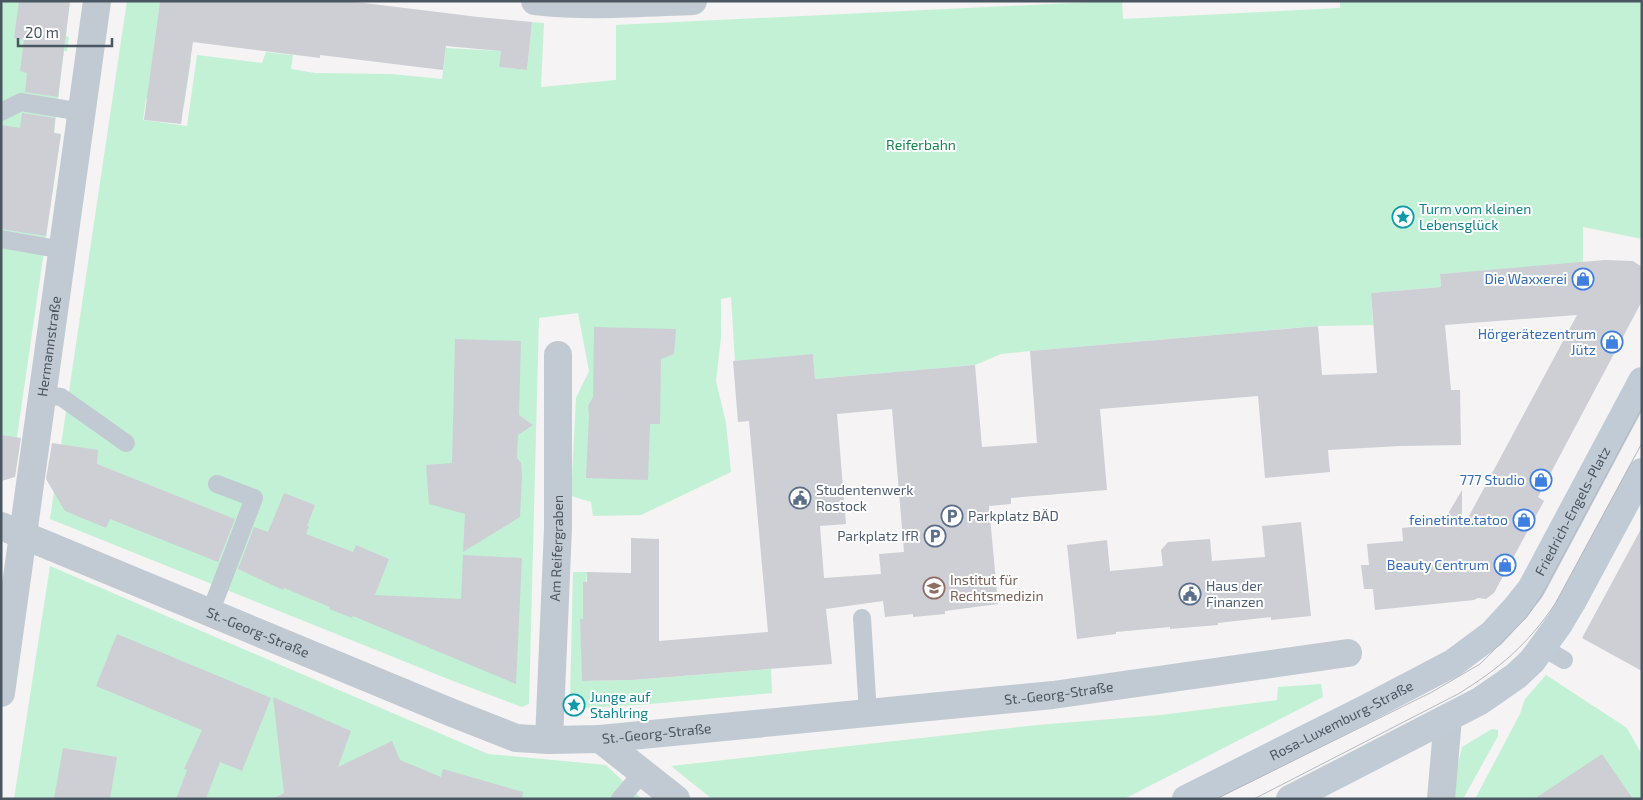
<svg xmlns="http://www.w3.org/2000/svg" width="1643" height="800" font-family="'Exo 2',sans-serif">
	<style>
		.green { fill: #c3f1d5 }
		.building { fill: #cdcfd5; fill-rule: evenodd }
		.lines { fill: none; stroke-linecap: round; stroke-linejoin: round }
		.lane { stroke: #c1cad2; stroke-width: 18 }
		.street { stroke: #c1cad2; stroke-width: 28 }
		.secondary { stroke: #c1cbd6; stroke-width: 28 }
		.tram { stroke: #b5b8bd; stroke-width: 1 }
		.labels { text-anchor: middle; stroke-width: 4; stroke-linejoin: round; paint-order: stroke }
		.park-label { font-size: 14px; fill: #17864f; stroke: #fff }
		.culture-label { font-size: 14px; fill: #0d838f; stroke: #fff; text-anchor: start }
		.shop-label { font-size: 14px; fill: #366cbe; stroke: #fff; text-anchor: end }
		.street-label { font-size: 14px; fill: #4a5661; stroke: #fff }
		.service-label { font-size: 14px; fill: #4e5e75; stroke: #fff; text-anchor: start }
		.education-label { font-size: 14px; fill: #785e54; stroke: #fff; text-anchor: start }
	</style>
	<rect width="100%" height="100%" fill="#f5f3f3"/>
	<g class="green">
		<path d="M1,1H70L66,36L69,37L67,51H64L54,133L61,134L11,478L1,481Z"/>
		<path d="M127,1H160L153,54L191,60L184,105L146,99L143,120L187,126L197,55L262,63L266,52L293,55L291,69L315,73L391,74L442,79L446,48L501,51L499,67L527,70L532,22L544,23L541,87L616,80V25L1112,1H1122L1123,19L1340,8V1H1642V239L1583,227V263L1440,274L1441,287L1371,293L1373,325L1317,326L1030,351L1001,354L975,365L815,379L813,355L735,361L731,297L721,299V338L716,381L726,423L731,472L641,515L593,516L591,502L571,496L576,398L589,371L578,313L539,318L529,704L522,707L453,681L50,519Z"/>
		<path d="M50,566L488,754L606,765L642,799H14Z"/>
		<path d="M573,572H587L583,619H581L582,681L632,680L771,669L772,693L639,705L579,708L570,701Z"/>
		<path d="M1546,675L1627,728L1642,755V799H1475L1520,714L1525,699Z"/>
		<path d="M1321,684L1323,697L1124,799H712L671,766L1037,725L1161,715L1277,700L1278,687Z"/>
		<path d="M1492,729L1498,730V736L1463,799H1450L1462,747Z"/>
	</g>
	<g class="building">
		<path d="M19,1H70L58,97L25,92L27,73L20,71L24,40L14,38Z"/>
		<path d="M160,1H348L478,17L532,22L527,70L499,67L501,51L446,46L443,70L320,55V58L193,42L181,124L144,120Z"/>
		<path d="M22,113L55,118L54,133L61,134L46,236L1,229V125L20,128Z"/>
		<path d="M1605,260L1633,261L1642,267V301L1538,497L1544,501L1494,593L1486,599L1478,598L1474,600L1375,610L1373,589H1364L1361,565H1369L1367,544L1403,541L1402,528L1442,524L1462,490V529L1577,315L1445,325L1451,390H1460L1461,445L1400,446L1328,450L1330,472L1265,478L1258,396L1100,409L1107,490L1011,498V504L989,506L998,604L945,611V614L913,617V614L885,617L883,601L826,609L832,664L632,680L582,681L580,619H583V582H587V572L631,573V538L659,539V641L768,632L749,421L738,422L733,361L813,354L815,379L975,365L982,447L1037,443L1030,351L1318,326L1322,375L1377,373L1371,293L1441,287L1440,274ZM892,409L904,552L879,554L881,574L824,578L820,526L846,524L837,414Z"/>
		<path d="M594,327L676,329L674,354L661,359L660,424H650L648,480L586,478L589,415L588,406L593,397Z"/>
		<path d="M455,339L521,341L519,415L533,425L518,435L517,458L521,463L522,477L520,517L463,552L465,514L429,504L426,465L452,463Z"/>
		<path d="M1,435L21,438L15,477L1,481Z"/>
		<path d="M52,443L98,450L97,464L235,519L218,562L110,519L106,528L65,511L46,479Z"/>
		<path d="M284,493L315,505L307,526H309L306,534L353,552L356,545L389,559L375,595L461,599L463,555L522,558L516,684L353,616L352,618L329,609L330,607L284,588L283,590L238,569L254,527L268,532Z"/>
		<path d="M1301,522L1311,616L1271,620V617L1218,623V625L1170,629V627L1116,632V634L1077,639L1067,545L1107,540L1110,571L1163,566L1161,550L1168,542L1210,539L1212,561L1265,557L1262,526Z"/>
		<path d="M1642,527V671L1582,638Z"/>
		<path d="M117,634L271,698L242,771L220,762L206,799H176L187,770L184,769L202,730L96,686Z"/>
		<path d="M273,697L351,731L338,767L392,741L400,760L441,777L443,769L523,792L522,799H272L284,793Z"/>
		<path d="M63,748L117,757L110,799H54Z"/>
		<path d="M1602,754L1633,799H1534Z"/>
	</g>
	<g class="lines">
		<g class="lane">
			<path d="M1,112L21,102L82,112"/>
			<path d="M1,239L63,250"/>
			<path d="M43,395L61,397L126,443"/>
			<path d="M210,613L254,498L217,484"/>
			<path d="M862,618L868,714"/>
			<path d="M1542,647L1564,660"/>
			<path d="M620,799L643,772"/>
		</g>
		<g class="street">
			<path d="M535,1C587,7 640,3 693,1"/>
			<path id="s1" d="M1,526L450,712L516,738L549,740L600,739L1053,695L1348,653"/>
			<path id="s2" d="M1,693L97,1"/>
			<path d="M600,739L676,799"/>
			<path id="s3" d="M549,740L558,528V355"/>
			<path d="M1441,799L1448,718"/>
		</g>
		<g class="secondary">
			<path id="s4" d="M1186,799L1369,707L1453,663L1492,634L1515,609L1531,589L1642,381"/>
			<path d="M1290,799L1480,701L1516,676L1532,661L1559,624L1572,602L1642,472"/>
		</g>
		<g class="tram">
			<path d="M1216,799L1432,692L1480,664L1526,618L1542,595L1642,408"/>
			<path d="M1254,799L1458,694C1499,669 1528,644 1555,604L1642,443"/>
		</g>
	</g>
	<defs>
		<g id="sight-ring" transform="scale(1.125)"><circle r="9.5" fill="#fff" stroke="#0f9aa8" stroke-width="1.5"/><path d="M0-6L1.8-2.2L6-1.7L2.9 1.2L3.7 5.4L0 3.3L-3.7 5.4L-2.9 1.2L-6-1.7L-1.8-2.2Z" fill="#0f9aa8"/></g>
		<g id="shop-ring" transform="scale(1.125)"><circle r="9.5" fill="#fff" stroke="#3f7fe0" stroke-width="1.5"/><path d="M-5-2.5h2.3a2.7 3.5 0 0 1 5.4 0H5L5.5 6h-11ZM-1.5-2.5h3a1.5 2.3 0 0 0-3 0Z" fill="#3f7fe0"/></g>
		<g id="civic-ring" transform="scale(1.125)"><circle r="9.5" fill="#fff" stroke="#5c6f8a" stroke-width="1.5"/><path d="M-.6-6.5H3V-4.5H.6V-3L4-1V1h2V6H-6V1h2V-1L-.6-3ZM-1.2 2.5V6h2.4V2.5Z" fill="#5c6f8a"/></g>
		<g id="parking-ring" transform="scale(1.125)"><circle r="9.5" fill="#fff" stroke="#5c6f8a" stroke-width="1.5"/><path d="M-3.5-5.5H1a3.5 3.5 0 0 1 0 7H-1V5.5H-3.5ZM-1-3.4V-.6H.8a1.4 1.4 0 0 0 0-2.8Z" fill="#5c6f8a"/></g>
		<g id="university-ring" transform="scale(1.125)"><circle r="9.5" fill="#fff" stroke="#8d6e63" stroke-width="1.5"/><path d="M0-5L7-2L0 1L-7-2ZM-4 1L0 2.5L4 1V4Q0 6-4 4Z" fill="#8d6e63"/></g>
	</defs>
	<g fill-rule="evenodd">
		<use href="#sight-ring" x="1403" y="217"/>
		<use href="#shop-ring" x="1583" y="279"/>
		<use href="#shop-ring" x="1612" y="342"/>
		<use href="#shop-ring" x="1541" y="480"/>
		<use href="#civic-ring" x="800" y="498"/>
		<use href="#parking-ring" x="952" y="516"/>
		<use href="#shop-ring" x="1524" y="520"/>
		<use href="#parking-ring" x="935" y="536"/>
		<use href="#shop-ring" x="1505" y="565"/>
		<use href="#university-ring" x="934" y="588"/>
		<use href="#civic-ring" x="1190" y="594"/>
		<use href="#sight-ring" x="574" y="705"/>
	</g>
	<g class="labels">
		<g class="park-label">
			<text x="921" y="150">Reiferbahn</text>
		</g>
		<g class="culture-label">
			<text x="1419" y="214">Turm vom kleinen<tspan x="1419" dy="16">Lebensglück</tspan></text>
			<text x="590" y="702">Junge auf<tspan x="590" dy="16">Stahlring</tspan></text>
		</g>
		<g class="shop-label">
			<text x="1567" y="284">Die Waxxerei</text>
			<text x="1596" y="339">Hörgerätezentrum<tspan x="1596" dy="16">Jütz</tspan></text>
			<text x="1525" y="485">777 Studio</text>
			<text x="1508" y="525">feinetinte.tatoo</text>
			<text x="1489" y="570">Beauty Centrum</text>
		</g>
		<g class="street-label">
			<text dy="5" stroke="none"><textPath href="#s2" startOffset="350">Hermannstraße</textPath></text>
			<text dy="5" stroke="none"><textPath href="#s4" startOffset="496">Friedrich-Engels-Platz</textPath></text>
			<text dy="5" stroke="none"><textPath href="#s3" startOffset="192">Am Reifergraben</textPath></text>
			<text dy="5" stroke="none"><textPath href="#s1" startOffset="278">St.-Georg-Straße</textPath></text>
			<text dy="5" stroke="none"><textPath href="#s1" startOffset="1102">St.-Georg-Straße</textPath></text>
			<text dy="5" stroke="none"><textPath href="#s4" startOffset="174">Rosa-Luxemburg-Straße</textPath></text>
			<text dy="5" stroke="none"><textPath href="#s1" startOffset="698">St.-Georg-Straße</textPath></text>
		</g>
		<g class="service-label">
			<text x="816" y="495">Studentenwerk<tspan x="816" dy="16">Rostock</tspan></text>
			<text x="968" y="521">Parkplatz BÄD</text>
			<text x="919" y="541" text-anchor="end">Parkplatz IfR</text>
			<text x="1206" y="591">Haus der<tspan x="1206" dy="16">Finanzen</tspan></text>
		</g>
		<g class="education-label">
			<text x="950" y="585">Institut für<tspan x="950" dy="16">Rechtsmedizin</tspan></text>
		</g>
	</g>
	<rect width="1643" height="800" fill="none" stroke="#4a5661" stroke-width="5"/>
	<path d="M18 38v8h94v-8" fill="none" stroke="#4a5661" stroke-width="2.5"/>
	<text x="25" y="38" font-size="15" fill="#4a5661" stroke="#ffffff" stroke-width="4" paint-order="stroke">20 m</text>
</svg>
